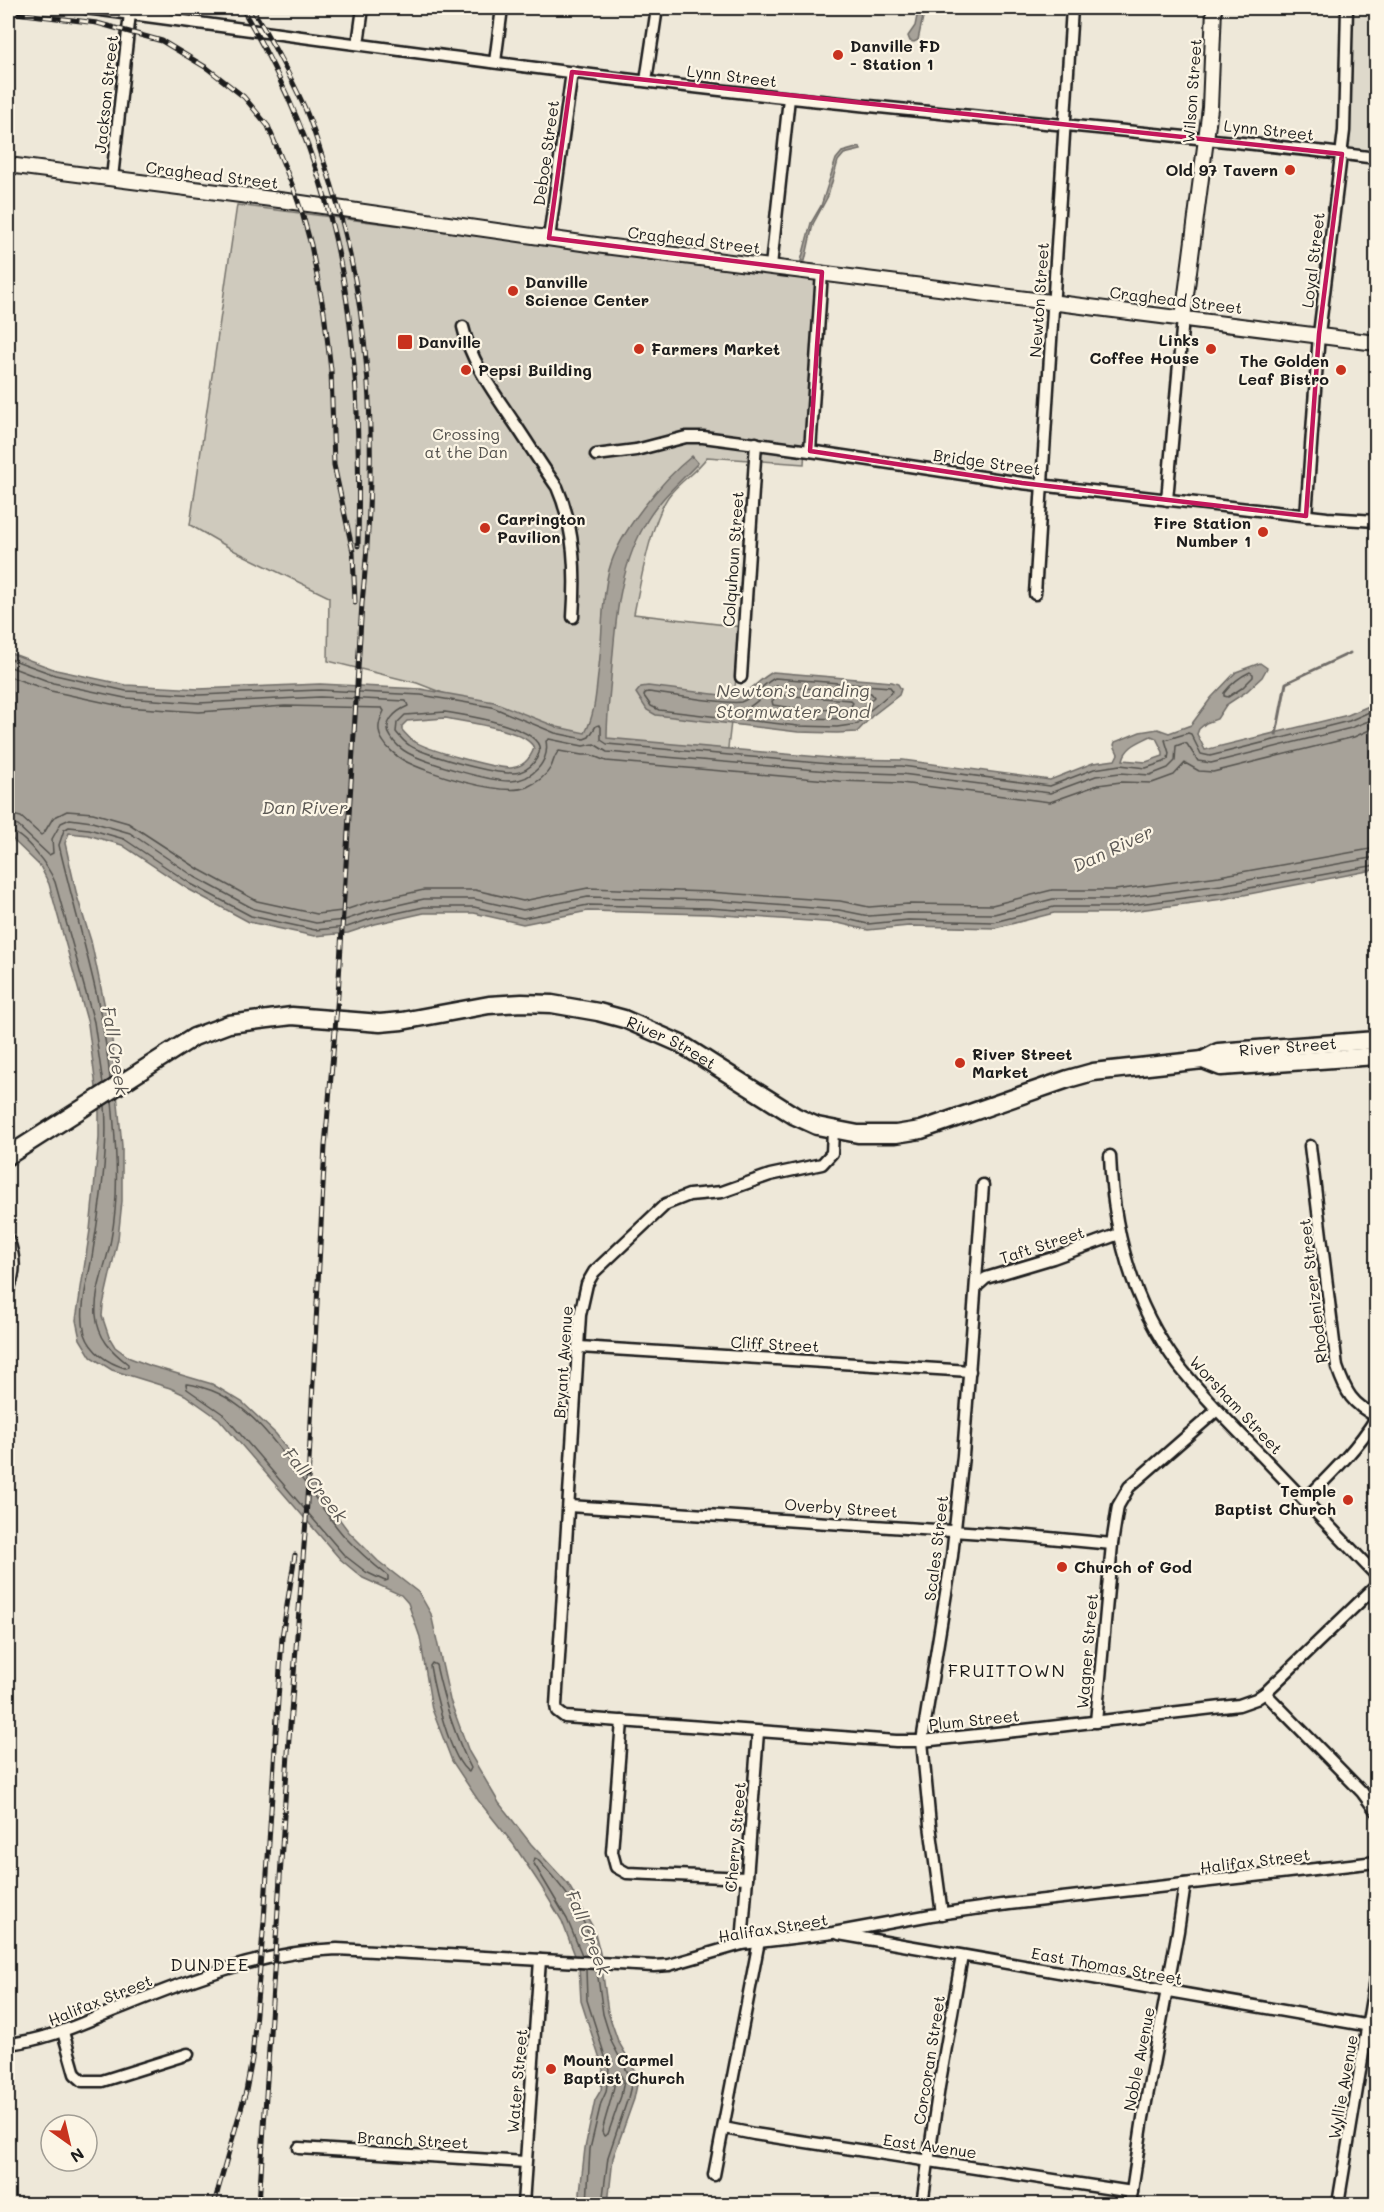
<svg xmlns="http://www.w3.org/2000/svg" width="1384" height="2212" font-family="Mali,sans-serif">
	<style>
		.built { fill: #ded9cb }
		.green { fill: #cfcabd; stroke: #76736c; stroke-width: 1.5 }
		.water { fill: #a7a299; stroke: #6f6c67; stroke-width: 1.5; fill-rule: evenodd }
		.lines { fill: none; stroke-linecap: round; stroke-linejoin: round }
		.shore { stroke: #54524e; stroke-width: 1.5 }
		.stream { stroke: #6f6c67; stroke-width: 3 }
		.street-casing { stroke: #1c1c1c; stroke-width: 15 }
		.secondary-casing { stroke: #1c1c1c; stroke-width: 18 }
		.primary-casing { stroke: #1c1c1c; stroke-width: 21 }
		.street { stroke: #fcf5e5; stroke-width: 10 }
		.secondary { stroke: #fcf5e5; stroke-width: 14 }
		.primary { stroke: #fcf5e5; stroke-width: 16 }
		.rail-casing { stroke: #1c1c1c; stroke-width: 5 }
		.rail { stroke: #fcf5e5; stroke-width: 3; stroke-dasharray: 9; stroke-linecap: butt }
		.marked { fill: none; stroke: #c2185b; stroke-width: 4.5; stroke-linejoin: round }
		.poi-dot { fill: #c8321e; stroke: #fcf5e5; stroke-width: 2 }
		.labels { text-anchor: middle; stroke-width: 4.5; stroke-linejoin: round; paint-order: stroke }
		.poi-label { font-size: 16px; font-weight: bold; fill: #1c1c1c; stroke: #fcf5e5; text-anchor: start }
		.street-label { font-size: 16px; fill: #1c1c1c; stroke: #fcf5e5 }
		.park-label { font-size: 16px; fill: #52504c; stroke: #fcf5e5 }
		.water-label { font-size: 18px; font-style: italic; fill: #5b5854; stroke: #fcf5e5 }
		.neighbourhood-label { font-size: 18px; letter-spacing: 1.5px; fill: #1c1c1c; stroke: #fcf5e5 }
	</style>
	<rect width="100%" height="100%" fill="#eee8d9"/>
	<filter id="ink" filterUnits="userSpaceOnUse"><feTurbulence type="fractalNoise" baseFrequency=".0167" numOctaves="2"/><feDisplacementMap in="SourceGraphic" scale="12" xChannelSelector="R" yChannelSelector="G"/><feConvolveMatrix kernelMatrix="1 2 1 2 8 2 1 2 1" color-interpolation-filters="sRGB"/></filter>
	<g filter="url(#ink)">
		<path class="built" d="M1352,8H1376V154L1347,149Z"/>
		<path class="green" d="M237,205L816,279L804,464L707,457C697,471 682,480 671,493C652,515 640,584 634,614L742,627L726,765L515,721L417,683L328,661L329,597L235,551L190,525Z"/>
		<g class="water">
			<path d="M907,8H911L918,12L920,8H925L918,40L914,42L910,41L908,36L915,26L917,16Z"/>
			<path d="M860,147L861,150L844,154L838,161L828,196L813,224L805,261H801L811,223L821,206L836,159L842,152Z"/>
			<path d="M692,456L698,463C679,483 657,501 644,526C618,572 615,626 611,678C609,698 607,719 607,738L841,759L903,760L1050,780L1093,763L1115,760L1118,754L1114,745L1115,742L1140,732L1158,729L1169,733L1191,725L1211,698L1236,672L1260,663L1267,668L1262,677L1246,692L1226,705L1217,719L1206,723L1199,729L1197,734L1205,750L1348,715L1376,703V871L1373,870L1223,899L1116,913H1054L995,928L909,926L868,930L838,923L708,914L588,911L523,924L474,913H424L375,924L348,933L314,936L249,922L188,889L122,845L88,835L69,833L65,843L77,896L91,941L112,1040L122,1146V1201L118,1239L103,1305L102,1316L109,1337L115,1347L130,1358L151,1366L212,1384L242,1402L276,1434L349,1532L378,1561L419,1593L431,1614L450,1700L469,1752L499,1803L531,1844L568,1884L594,1929L600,1953L608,2012L618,2041L636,2072L638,2080L634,2099L613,2158L608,2204H581L580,2192L585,2148L595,2100L601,2090L603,2069L581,2001L579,1966L562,1921L541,1886L514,1845L478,1800L452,1761L432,1709L420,1637L408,1603L401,1595L363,1578L340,1559L219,1419L185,1395L170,1388L112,1370L91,1357L80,1339L76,1320L90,1230L99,1138V1111L88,1024L49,884L40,866L8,835V652L56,670L126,685L199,689L320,684L421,689L494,702L557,727L585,733C596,713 596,689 599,666C603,634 601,601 609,570C619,532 662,480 692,456ZM445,718C465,722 526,729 534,748C530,759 522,767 511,768C493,768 426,750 412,740C408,737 405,733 402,730V726L407,721ZM1151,736L1156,738L1163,752V756L1146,762L1123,760C1126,746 1140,742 1151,736Z"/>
			<path d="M773,672L892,682L898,684L901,689L899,695L872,716L857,732L837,733L798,732L656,715L647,710L636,693L641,687L648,686L737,697C752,691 759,679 773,672Z"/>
		</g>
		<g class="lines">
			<g class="shore">
				<path d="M8,658L55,675L126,691L199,695L320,690L421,695L492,707L555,733L584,739L589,737L596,726L599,725L601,727V740L607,744L840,765L902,766L1050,786L1094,769L1120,765L1146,768L1164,762L1168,759L1169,753L1165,740L1188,733L1191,734L1201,754L1210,756L1349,721L1376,709"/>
				<path d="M8,666L53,683L125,698L199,703L320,697L406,701L408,706C396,711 381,723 391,737C394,743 402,750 408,753C427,763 491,782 511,781C532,780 550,762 546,741L549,739L583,746L594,744L607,752L840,772L902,774L1050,793L1096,776L1120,773L1150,775L1168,768L1175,761L1176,746L1184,743L1187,744L1198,761L1211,763L1351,728L1376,718"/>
				<path d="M1250,672L1253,674V677L1242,688L1228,697L1224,696V693C1231,684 1239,677 1250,672Z"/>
				<path d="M8,676L51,691L125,707L199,712L285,706L382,708L384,711C379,721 376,731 383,741C387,748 396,756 403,760C426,773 503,797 527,787C536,783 546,776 551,767C554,761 554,755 559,751L582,755H591L606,761L839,781L901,783L1050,802L1098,785L1121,782L1152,783L1174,775L1185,763L1199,771L1213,772L1354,737L1376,727"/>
				<path d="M775,678L890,687L893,691L868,712L858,724L837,727L798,726L659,710L651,706L644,696L645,693L648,692C665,694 730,705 741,702C756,697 762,684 775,678Z"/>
				<path d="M777,686L871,693L874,697L851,719L799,718L749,711V707C760,701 766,690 777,686Z"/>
				<path d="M779,695L850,700L853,703L848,710L800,709L773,705L772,701Z"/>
				<path d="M445,712C463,715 547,727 539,753C536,762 529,769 520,772C503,778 424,755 409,745C404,742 400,737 396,732L397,723L405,715Z"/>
				<path d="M8,814L21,817L41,835L44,833L53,818L67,811L93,813L128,823L200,870L257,901L317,914L342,911L369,902L424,890H475L523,901L588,888L709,892L840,901L869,907L908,904L992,905L1052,890H1115L1219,876L1376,848"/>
				<path d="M8,823L18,826L49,855L53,853L52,839L61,823L70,819L92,822L130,833L195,877L254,909L316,923L345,920L371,911L424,899H474L523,910L588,897L709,900L839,910L869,916L908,913L994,914L1053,899H1115L1221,885L1376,857"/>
				<path d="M8,831C24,833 49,867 55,882L94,1022L103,1084"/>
				<path d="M110,1079C103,999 77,923 59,845L64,830L69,827L89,829L124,839L191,884L251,916L315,930L347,927L373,918L424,907H474L523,918L588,905L708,908L838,917L868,924L908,920L994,922L1054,907H1116L1222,893L1376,865"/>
				<path d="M105,1106C109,1150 99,1212 92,1257C88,1281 78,1310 85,1334C91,1352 108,1363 125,1368L128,1367V1364C111,1351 98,1338 96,1315C94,1289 107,1264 111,1239C120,1194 116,1146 112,1101"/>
				<path d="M186,1384C192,1384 198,1386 204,1388C265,1405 304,1490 344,1536C357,1550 373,1564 388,1576V1580L385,1581L366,1572L344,1555L223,1414L187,1389Z"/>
				<path d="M432,1663L436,1665C444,1701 454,1735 471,1768L469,1772C450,1761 434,1689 430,1666Z"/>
				<path d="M582,1955L567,1919L533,1862L534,1858L537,1859C564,1888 587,1916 595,1956"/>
				<path d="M586,1969L587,2000L609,2069L606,2092L601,2103L590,2149L587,2204"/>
				<path d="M597,1970L603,2014L612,2043L632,2081L628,2098L608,2157L602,2204"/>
				<path d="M619,2072L624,2081L621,2096L608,2134L604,2136L602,2132C606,2113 614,2095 616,2074Z"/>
			</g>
			<path class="stream" d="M1276,735L1286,683L1350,653"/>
			<g class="street-casing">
				<g id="street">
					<path d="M86,8C321,39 556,73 792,98C987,119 1182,134 1376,158"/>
					<path d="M358,44L363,8"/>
					<path d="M495,62L502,8"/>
					<path d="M646,81L657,8"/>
					<path d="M112,178L130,13"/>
					<path d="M549,238L572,72"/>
					<path d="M771,266L789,98"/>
					<path d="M463,327C471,362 493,391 513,421C528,443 542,466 557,487C575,528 576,573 573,617"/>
					<path d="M810,451L822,272"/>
					<path d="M596,455L636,450L686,437H703L810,451L1022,483L1327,518L1376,521"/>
					<path d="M1167,500L1183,318"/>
					<path d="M1306,516L1319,334L1344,131L1347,8"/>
					<path d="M1035,594L1072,8"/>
					<path d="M741,677L756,443"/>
					<path d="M833,1130L832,1153L822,1164L770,1175L722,1192L689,1195L666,1204L594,1272L587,1284L580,1315L556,1706L557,1711L565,1717L896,1741H922L1024,1730L1239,1705L1256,1699L1265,1693L1376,1586"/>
					<path d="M1310,1146L1337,1367C1346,1393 1352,1404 1376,1416"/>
					<path d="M1110,1156C1113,1231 1133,1305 1179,1366C1204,1398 1234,1427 1262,1456C1300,1496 1338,1535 1376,1575"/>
					<path d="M8,1239C15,1257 16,1272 8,1290"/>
					<path d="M976,1287L986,1278L1053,1258L1119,1234"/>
					<path d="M579,1347L970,1371"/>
					<path d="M1305,1500C1331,1474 1357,1449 1376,1418"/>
					<path d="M569,1506L1028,1536L1112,1544"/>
					<path d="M1265,1693L1362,1792L1376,1811"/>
					<path d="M622,1721L612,1852L616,1867L627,1873L747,1878"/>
					<path d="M1096,1722L1112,1544L1118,1506L1129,1487L1217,1410"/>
					<path d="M942,1914L930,1825L922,1741L952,1556L963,1456L983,1185"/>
					<path d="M839,1934L1376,2027"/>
					<path d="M742,1944L758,1732"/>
					<path d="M63,2032L75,2074L83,2081H102L188,2054"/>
					<path d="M8,2044C53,2039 83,2022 125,2006C194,1978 262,1952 337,1949L654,1966L669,1965L742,1944L833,1933L931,1915L1009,1904L1376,1862"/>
					<path d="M724,2128L754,2134L1132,2192"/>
					<path d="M299,2148L525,2162"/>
					<path d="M714,2175L759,1941"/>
					<path d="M523,2204L540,1960"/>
					<path d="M922,2204L939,2087L962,1956"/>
					<path d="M1130,2204L1143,2118L1178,1931L1185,1884"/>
					<path d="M1338,2204L1376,1974"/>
				</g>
			</g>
			<g class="secondary-casing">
				<g id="secondary">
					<path d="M8,165L287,201L596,245L1376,343"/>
					<path d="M1183,318L1210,108L1214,8"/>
				</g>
			</g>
			<g class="primary-casing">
				<g id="primary">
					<path id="s1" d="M1203,1060L1218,1052L1376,1040"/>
					<path id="s2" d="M8,1156L194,1037L229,1024L292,1016L380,1023L402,1021L489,1005L522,1003L552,1004L598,1012L624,1019L681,1044L795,1116L817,1126L858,1134H896L921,1130L1068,1079L1093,1072L1203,1060L1221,1067L1376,1056"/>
				</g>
			</g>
			<use href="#street" class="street"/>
			<use href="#secondary" class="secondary"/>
			<use href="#primary" class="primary"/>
			<g class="rail-casing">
				<g id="rail">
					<path d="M242,8C280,74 313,146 331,221C358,327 360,437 358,546"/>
					<path d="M252,8C270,39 288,71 303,104C311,121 317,141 323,159C374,304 378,451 362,603L338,995L325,1146L306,1520L289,1738L259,2204"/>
					<path d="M8,12L97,23L162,41L207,68L244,97L268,126L293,187L303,216L311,245L324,312L331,370L334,465L353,552L355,603"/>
					<path d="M214,2204L246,2091L252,2059L264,1921L282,1637L295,1555"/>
				</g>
			</g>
			<use href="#rail" class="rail"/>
		</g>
	</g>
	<path class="marked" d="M572,72L1342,154L1319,334L1306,516L1022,483L810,451L822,272L549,238Z"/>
	<g class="poi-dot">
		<circle cx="838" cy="55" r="6"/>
		<circle cx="1290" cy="170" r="6"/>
		<circle cx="513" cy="291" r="6"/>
		<rect x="397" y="334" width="16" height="16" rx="3"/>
		<circle cx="639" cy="349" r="6"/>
		<circle cx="1211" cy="349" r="6"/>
		<circle cx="466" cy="370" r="6"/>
		<circle cx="1341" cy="370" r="6"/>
		<circle cx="485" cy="528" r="6"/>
		<circle cx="1263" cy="532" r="6"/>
		<circle cx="960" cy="1063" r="6"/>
		<circle cx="1348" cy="1500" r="6"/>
		<circle cx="1062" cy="1567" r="6"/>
		<circle cx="551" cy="2069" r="6"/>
	</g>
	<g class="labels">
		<g class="poi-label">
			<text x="850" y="52">Danville FD<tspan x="850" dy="18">- Station 1</tspan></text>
			<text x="1278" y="176" text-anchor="end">Old 97 Tavern</text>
			<text x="525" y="288">Danville<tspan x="525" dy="18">Science Center</tspan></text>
			<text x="1199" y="346" text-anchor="end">Links<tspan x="1199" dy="18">Coffee House</tspan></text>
			<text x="418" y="348">Danville</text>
			<text x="651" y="355">Farmers Market</text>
			<text x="1329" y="367" text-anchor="end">The Golden<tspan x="1329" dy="18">Leaf Bistro</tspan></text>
			<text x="478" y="376">Pepsi Building</text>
			<text x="497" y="525">Carrington<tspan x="497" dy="18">Pavilion</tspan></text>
			<text x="1251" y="529" text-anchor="end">Fire Station<tspan x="1251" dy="18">Number 1</tspan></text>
			<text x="972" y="1060">River Street<tspan x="972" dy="18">Market</tspan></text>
			<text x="1336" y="1497" text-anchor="end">Temple<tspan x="1336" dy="18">Baptist Church</tspan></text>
			<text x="1074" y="1573">Church of God</text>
			<text x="563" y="2066">Mount Carmel<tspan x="563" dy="18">Baptist Church</tspan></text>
		</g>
		<g class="street-label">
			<text transform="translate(732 76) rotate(7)" y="6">Lynn Street</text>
			<text transform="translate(1192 91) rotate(-86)" y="6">Wilson Street</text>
			<text transform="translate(106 94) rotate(-84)" y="6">Jackson Street</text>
			<text transform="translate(1269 130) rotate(6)" y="6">Lynn Street</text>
			<text transform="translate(546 153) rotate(-82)" y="6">Deboe Street</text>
			<text transform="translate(212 175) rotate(7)" y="6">Craghead Street</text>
			<text transform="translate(694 240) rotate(7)" y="6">Craghead Street</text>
			<text transform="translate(1313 260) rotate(-83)" y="6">Loyal Street</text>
			<text transform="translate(1039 300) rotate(-86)" y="6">Newton Street</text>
			<text transform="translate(1176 300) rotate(7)" y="6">Craghead Street</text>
			<text transform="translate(987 462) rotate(8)" y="6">Bridge Street</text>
			<text transform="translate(733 559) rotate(-86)" y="6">Colquhoun Street</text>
			<text dy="6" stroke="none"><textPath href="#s2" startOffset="710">River Street</textPath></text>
			<text dy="6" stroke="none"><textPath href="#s1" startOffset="87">River Street</textPath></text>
			<text transform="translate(1042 1245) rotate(-18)" y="6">Taft Street</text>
			<text transform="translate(1313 1291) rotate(-97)" y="6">Rhodenizer Street</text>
			<text transform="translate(775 1344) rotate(3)" y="6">Cliff Street</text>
			<text transform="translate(563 1362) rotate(-86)" y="6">Bryant Avenue</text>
			<text transform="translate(1236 1405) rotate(47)" y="6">Worsham Street</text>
			<text transform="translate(841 1508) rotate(4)" y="6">Overby Street</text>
			<text transform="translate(936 1548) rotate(-83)" y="6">Scales Street</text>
			<text transform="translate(1087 1651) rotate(-85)" y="6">Wagner Street</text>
			<text transform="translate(974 1720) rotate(-6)" y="6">Plum Street</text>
			<text transform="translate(735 1837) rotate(-85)" y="6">Cherry Street</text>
			<text transform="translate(1255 1861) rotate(-7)" y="6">Halifax Street</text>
			<text transform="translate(773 1928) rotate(-9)" y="6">Halifax Street</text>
			<text transform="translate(1107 1966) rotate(10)" y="6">East Thomas Street</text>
			<text transform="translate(100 2000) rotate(-22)" y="6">Halifax Street</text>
			<text transform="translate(1139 2059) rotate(-79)" y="6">Noble Avenue</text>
			<text transform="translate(929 2060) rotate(-81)" y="6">Corcoran Street</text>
			<text transform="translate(517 2081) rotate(-85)" y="6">Water Street</text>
			<text transform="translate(1343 2087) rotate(-80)" y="6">Wyllie Avenue</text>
			<text transform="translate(413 2140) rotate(3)" y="6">Branch Street</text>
			<text transform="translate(930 2146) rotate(8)" y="6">East Avenue</text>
		</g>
		<g class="park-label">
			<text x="466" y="440">Crossing<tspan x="466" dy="18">at the Dan</tspan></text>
		</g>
		<g class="water-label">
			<text x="793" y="697">Newton's Landing<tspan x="793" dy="21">Stormwater Pond</tspan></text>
			<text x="305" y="814">Dan River</text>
			<text transform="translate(1113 849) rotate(-25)" y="6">Dan River</text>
			<text transform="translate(115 1051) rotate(81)" y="6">Fall Creek</text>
			<text transform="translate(315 1485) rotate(51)" y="6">Fall Creek</text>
			<text transform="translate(588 1933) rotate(68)" y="6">Fall Creek</text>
		</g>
		<g class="neighbourhood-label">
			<text x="1007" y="1677">FRUITTOWN</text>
			<text x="210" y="1971">DUNDEE</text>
		</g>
	</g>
	<rect width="1384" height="2212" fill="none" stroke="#fcf5e5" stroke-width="30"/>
	<rect x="15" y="15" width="1354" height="2182" fill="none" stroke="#1c1c1c" stroke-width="2" filter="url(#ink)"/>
	<g transform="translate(69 2143) rotate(146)"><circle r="28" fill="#fcf5e5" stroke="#a29e95" stroke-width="1.5"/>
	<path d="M0-4.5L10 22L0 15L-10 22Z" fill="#c8321e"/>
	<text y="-9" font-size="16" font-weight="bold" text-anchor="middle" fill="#1c1c1c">N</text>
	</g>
</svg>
